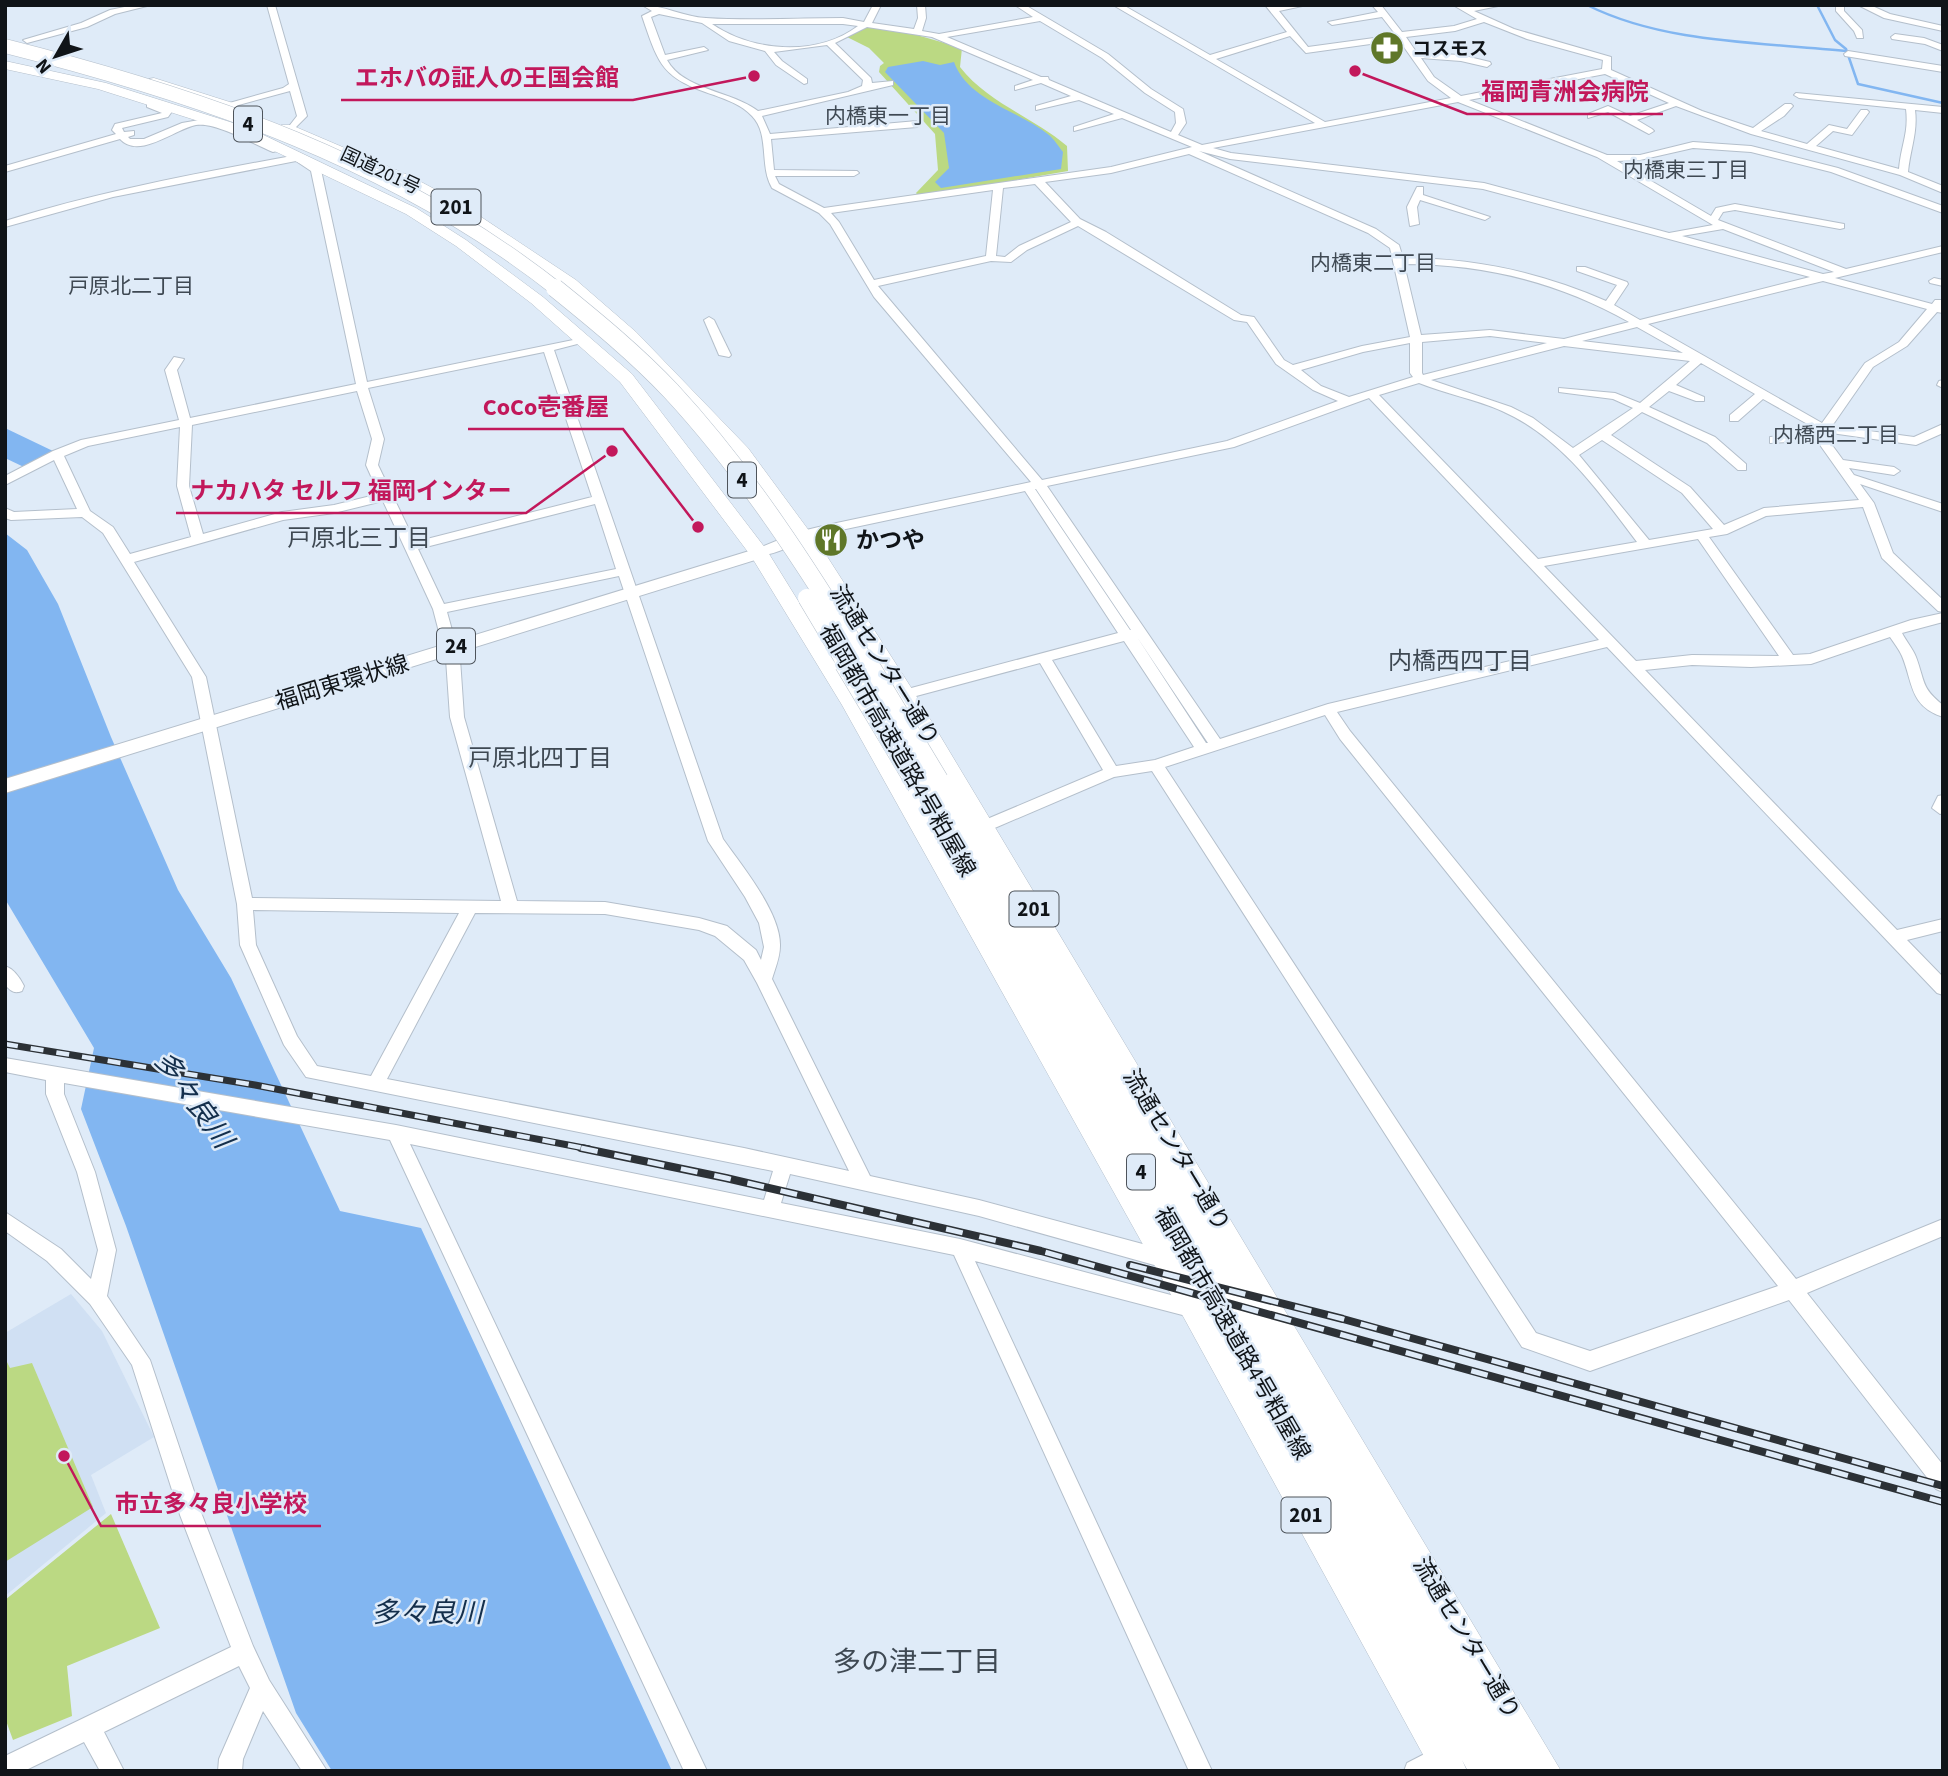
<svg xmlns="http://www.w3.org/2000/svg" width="1948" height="1776" font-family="'Source Sans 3','Noto Sans JP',sans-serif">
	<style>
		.built { fill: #d0e0f3 }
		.green { fill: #bbd983 }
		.water { fill: #82b6f1 }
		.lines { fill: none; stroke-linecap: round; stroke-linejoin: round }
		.stream { stroke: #82b6f1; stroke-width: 2.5 }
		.minor-casing { stroke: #b4bfcb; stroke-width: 2 }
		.major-casing { stroke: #b4bfcb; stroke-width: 2 }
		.highway-casing { stroke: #b4bfcb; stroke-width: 1 }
		.minor { fill: #fff; fill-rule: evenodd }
		.major { fill: #fff; fill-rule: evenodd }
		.highway { fill: #fff; fill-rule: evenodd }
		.rail-far1-casing { stroke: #2c3136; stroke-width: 7 }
		.rail-casing { stroke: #2c3136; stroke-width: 8 }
		.rail-far1 { stroke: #dfebf8; stroke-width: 4.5; stroke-dasharray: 13; stroke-linecap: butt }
		.rail { stroke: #dfebf8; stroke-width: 5; stroke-dasharray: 17; stroke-linecap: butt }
		.highway-bridge-far2-casing { stroke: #b4bfcb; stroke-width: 15; stroke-linecap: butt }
		.highway-bridge-far1-casing { stroke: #b4bfcb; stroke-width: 19; stroke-linecap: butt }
		.highway-bridge-casing { stroke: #b4bfcb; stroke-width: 24; stroke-linecap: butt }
		.highway-bridge-far2 { stroke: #fff; stroke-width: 14 }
		.highway-bridge-far1 { stroke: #fff; stroke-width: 18 }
		.highway-bridge { stroke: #fff; stroke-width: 23 }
		.labels { text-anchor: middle; stroke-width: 5; stroke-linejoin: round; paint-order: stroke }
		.far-poi-label { font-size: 19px; font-weight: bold; fill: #101418; stroke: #dfebf8; text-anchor: start }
		.far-street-label { font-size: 19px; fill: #101418; stroke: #dfebf8 }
		.far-neighbourhood-label { font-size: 21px; fill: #3f4953; stroke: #dfebf8 }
		.shield { fill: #dfebf8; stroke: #4e545b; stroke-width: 2 }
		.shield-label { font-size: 21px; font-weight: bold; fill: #101418 }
		.poi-label { font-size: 23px; font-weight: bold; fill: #101418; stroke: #dfebf8; text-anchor: start }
		.street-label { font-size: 23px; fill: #101418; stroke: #dfebf8 }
		.neighbourhood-label { font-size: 24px; fill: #3f4953; stroke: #dfebf8 }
		.near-water-label { font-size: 28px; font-style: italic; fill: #142f4c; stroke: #dfebf8 }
		.near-neighbourhood-label { font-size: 28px; fill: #3f4953; stroke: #dfebf8 }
		.leader { fill: none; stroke: #c2185b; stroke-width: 2.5 }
		.callout-dot { fill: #c2185b; stroke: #dfebf8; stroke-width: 2.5 }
		.callout-label { font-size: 24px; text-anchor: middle; font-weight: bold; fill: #c2185b; stroke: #dfebf8; stroke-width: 5; stroke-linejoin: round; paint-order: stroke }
	</style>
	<rect width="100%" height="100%" fill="#dfebf8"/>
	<path class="built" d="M71,1294L102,1331L154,1437L91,1475L106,1513L5,1596V1333Z"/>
	<g class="green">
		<path d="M868,27L903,31L962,48L960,67C988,103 1033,117 1067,146L1068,171L919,197L916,193L938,170L935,134L879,72L880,66L884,63L869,48L847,37Z"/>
		<path d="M5,1358L10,1368L32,1363L93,1507L5,1562Z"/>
		<path d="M111,1514L160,1628L67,1666L72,1716L13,1740L5,1718V1600Z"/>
	</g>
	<g class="water">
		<path d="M923,61L940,65L954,62C968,101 1020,111 1049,135C1054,139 1059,147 1063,152L1061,169L941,188L935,182L949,168L944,133L885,72L888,67Z"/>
		<path d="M5,428L53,451L26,468L5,458Z"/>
		<path d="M5,533L27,550L58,604L111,737L178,890L231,978L340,1211L421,1228L672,1771H332L296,1713L126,1226L81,1109L94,1048L5,899Z"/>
	</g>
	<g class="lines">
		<g class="stream">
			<path d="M1587,5C1665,44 1761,42 1846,51"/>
			<path d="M1817,5L1835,40L1846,49L1858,84L1943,103"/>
		</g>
		<g class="minor-casing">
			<g id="minor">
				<path d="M134,5H151L115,14L87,27L27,43L23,40L81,23L110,10Z"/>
				<path d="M267,5H275L307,116L295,128L290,125L297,116L290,91L213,112L208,109L283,88L289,84Z"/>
				<path d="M642,5C663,5 684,17 706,18C751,21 798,18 843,18L864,22L873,5H881L872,23L914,29L918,18L917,5H925L926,18L922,31L939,34L1033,17L1015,5H1025L1108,54L1151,89L1183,109L1186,123L1178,135L1202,145L1315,123L1113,5H1123L1210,55L1287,32L1265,5H1307L1279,11L1308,47L1396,35L1382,17L1332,25L1328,22L1378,12L1372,5H1381L1402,32L1454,26L1477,19L1453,5H1503L1474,11L1514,29L1611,57V70L1702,111L1753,128L1785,104H1791L1793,106L1784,116L1761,131L1807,144L1829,125L1847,129L1861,110H1867L1869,112L1852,135L1833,131L1816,146L1899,169C1901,145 1909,133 1906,109L1799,98L1794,95L1796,93L1943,107V113L1915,110C1918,132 1910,150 1908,172L1943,186V193L1900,175L1751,134L1676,106L1637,120L1652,129L1654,131L1649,134L1608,112L1588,118V114L1608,106L1630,116L1669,103L1605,74L1469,100L1607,155H1640L1693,142L1751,146L1838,168L1943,206V213L1831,172L1751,152L1693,148L1640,160L1617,161L1711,216L1716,208L1735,204L1844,224V228L1840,229L1735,210L1723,212L1718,220L1846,269L1943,246V252L1835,278L1932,304L1935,300H1943V313L1937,312L1907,346L1873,367L1832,426L1914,437L1943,424V433L1916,445L1831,433L1832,445L1843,460L1894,467L1900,471L1894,475L1849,468L1854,475L1943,504V512L1860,484L1874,503L1893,553L1943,600V612L1938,611L1882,558L1863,507L1766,516L1727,534L1709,537L1793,655L1810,654L1911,620L1943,613V622L1902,633C1906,641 1913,649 1916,657C1925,681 1921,688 1943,705V717C1909,706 1913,682 1902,656C1899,649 1894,643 1890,637L1811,664L1751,667L1692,665L1645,670L1897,930L1943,919V931L1907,940L1943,977V995L1937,993L1607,647L1337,712L1350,731L1796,1279L1943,1219V1236L1807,1293L1943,1465V1492L1936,1489L1789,1300L1590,1371L1522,1347L1152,771L1114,777L990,830H980L977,826L980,822L1103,770L1040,663L905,699L900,697L898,694L900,691L1118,633L1025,491L827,533C808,538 771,558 754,556V550L798,532L827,525L1031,482L874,297L830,224L819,213L772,188C759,166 770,134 752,116C742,105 727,100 714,95C662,78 659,66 642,16L652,11ZM659,14L702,23L729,41L765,51L776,65L804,84L807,83V79L782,61L774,52L827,45L863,80L862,86L848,92L758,111C732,91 683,90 667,60L708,50L704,47L665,55L651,17ZM1040,21L1102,58L1145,93L1175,112L1176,123L1171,132L1049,80L1048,77H1041L947,37ZM1484,22L1527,39L1603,60L1602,69L1461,96L1434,77L1421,58L1461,61L1487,67L1491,64L1490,62L1461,55L1417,53L1406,37L1455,31ZM712,24H843L858,26C817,57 753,52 712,24ZM867,27L932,37L1033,80L1015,86V90L1041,83L1071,96L1036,106V110L1079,100L1114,114L1074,127V131L1122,118L1192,147L1111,167L824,208L779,184L775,176H854L859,173L857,171L774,170L771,139L917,127L922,124L917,121L770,134L762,116L893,85V81L872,83L871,78L835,43ZM1290,36L1306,53L1399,40L1428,81L1451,98L1325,122L1216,59ZM1458,102L1597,157L1713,225L1669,233L1484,183L1231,153L1213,148ZM1199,151L1230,159L1483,189L1810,277L1640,320L1614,305L1628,284L1627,282L1585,267H1577V271L1617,285L1606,301C1540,272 1475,258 1403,258L1399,245L1376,229ZM1189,154L1368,233L1390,248L1410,337L1362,346L1293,365L1284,360L1254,317L1241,315L1106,232L1080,219L1045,182L1111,173ZM1035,184L1071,222L1019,246L1005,257L996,256L1003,188ZM993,190L986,256L874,280L839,222L831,213ZM1078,226L1234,320L1247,322L1276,364L1313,390L1338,401L1227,441L1042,480L878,286L991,261L1011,262L1027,250ZM1723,229L1834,272L1823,274L1682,236ZM1404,264C1485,264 1558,282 1629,322L1564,339L1490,330L1421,335ZM1823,281L1927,309L1899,342L1865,363L1822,423L1648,324ZM1637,327L1683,353L1582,341ZM1490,336L1547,343L1423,375L1422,373V342ZM1410,343V373L1413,377L1349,397L1321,386L1301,370L1363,352ZM1564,346L1690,361L1640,403L1615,393L1559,388V392L1613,399L1633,408L1573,448L1533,418L1511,407L1431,380ZM1701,363L1755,394L1730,415V421H1738L1763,399L1811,426L1789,435L1770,437V443L1791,442L1818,432L1820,445L1859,500L1764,508L1724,525L1690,487L1611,435L1642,412L1707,443L1738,470H1746V464L1715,437L1649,407L1669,391L1696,401H1704V397L1676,385ZM1419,383C1446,394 1475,399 1502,411C1561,437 1599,492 1637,542L1538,559L1379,395ZM1369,398L1599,640L1328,704L1220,739L1047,486L1234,447ZM1602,440L1682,493L1713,529L1649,540L1579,455ZM1035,489H1036L1131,630H1130ZM1698,539L1779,656L1692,655L1636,661L1544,566ZM1137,637L1208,743H1206ZM1124,641L1194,747L1155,760L1116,766L1052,660ZM1325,715L1340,739L1778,1286L1590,1351L1536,1333L1165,767Z"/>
				<path d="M1836,5H1844V11L1862,30L1863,38H1857L1854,31L1836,11Z"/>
				<path d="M1858,5H1870L1890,14L1943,26V31L1884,18Z"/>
				<path d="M1895,34L1924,38L1943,45V51L1925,44L1892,39L1891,37Z"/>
				<path d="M1848,51L1943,66V72L1845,56L1844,54Z"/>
				<path d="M150,102L173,110L168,117L122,128L124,132L134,131V135L128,137L130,139H144L182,123L205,119L233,128L281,150L273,152C253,144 217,122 196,125C175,129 139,160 120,139L5,172V166L116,134L112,130L115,124L162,113L147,107V103Z"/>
				<path d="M297,155L321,170L367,382L583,338L589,341L554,350L723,839C742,866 781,913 780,946C780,957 775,969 772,979L870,1176L979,1200L1165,1250L1172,1253L1174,1259L1172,1265L1165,1268L979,1216L790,1174L781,1203L960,1239L1201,1303L1204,1309L1201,1315L1194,1318L975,1261L1212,1771H1189L954,1255L410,1144L707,1771H684L390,1140L64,1083V1094L95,1172L116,1250L107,1296L150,1360L202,1515L253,1646L269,1680L327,1771H302L263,1711L243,1759L242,1771H218L219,1759L250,1688L239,1666L104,1732L124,1771H100L84,1742L24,1771H5V1756L231,1647L180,1515L132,1365L90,1304L47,1261L5,1231V1212L61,1249L91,1279L98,1250L77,1172L46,1094V1080L5,1072V1058L396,1125L764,1200L773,1171L306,1077L284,1045L240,945L237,904L192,677L103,533L82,517L11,520L5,518V508L14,512L77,509L54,460L5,485V476L53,451L81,440L179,420L165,370L174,357L184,359L177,370L190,418L356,384L311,171L296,161L113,197L5,227V221C101,191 199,173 297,155ZM544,352L592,497L415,542L378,465L384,439L368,388ZM357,391L372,439L366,465L379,494L334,505L282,512L203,534L189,486L192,425ZM180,427L177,486L191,537L130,554L113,527L90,511L64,456L88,446ZM383,501L433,609L446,659L450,717L501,901L252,898L206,677L134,562L283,520L334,513ZM595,504L616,569L444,604L418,549ZM619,576L708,841L745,897L759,923L764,947L761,960L756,950L727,926L699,918L605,902L517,901L464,717L460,659L447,612ZM253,910L459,913L371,1076L317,1066L297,1036L256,945ZM475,913L605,914L699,930L715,936L744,960L757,983L849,1171L744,1148L387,1079Z"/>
				<path d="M1417,187H1423V195L1490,217L1485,220L1420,200L1417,207L1419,224L1410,226L1407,207Z"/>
				<path d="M1934,278L1943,280V286L1930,283L1929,281Z"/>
				<path d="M709,317L714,320L731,355L729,357L719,355L704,320Z"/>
				<path d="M1943,380V388L1937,385L1939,381Z"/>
				<path d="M1943,795V813L1940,814L1932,808L1938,796Z"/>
				<path d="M5,966C14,969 20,978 24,986L22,991C14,994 11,991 5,985Z"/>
				<path d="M1442,1745L1450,1749L1454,1757C1446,1776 1421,1771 1404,1771L1407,1763Z"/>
			</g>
		</g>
		<g class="major-casing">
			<path id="major" d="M759,548L765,549L767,553L765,557L5,793V779Z"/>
		</g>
		<g class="highway-casing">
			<g id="highway">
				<path d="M5,61L106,83L249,128L416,208L466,240L543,297L632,374L766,549L858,698L908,785L911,779L919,777L927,780L929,775H942L807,554L736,456L624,338L566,286L447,207L398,181L279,128L281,125H291L408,175L457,201L576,280L636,332L748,448L821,547L912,689L1561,1771H1468L1462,1760L1467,1771H1432L1184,1318L842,705L751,556L620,382L531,303L456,246L406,214L239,134L98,89L5,69Z"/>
				<path d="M154,78L236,104L238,107L236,110H226L149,85V79Z"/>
			</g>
		</g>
		<use href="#minor" class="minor"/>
		<use href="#major" class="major"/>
		<use href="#highway" class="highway"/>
		<g class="rail-far1-casing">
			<path id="rail-far1" d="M5,1044L255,1085L589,1149"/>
		</g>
		<g class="rail-casing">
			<g id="rail">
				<path d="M581,1148L726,1178L1041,1251L1943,1502"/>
				<path d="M1130,1265L1343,1319L1943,1486"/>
			</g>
		</g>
		<use href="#rail-far1" class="rail-far1"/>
		<use href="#rail" class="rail"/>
		<g class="highway-bridge-far2-casing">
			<path id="highway-bridge-far2" d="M5,46C203,96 396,162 558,290"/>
		</g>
		<g class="highway-bridge-far1-casing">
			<g id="highway-bridge-far1">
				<path d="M555,288C596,321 636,354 671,391C747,473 809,570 867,665"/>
				<path d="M807,598L847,665"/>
			</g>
		</g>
		<g class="highway-bridge-casing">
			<g id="highway-bridge">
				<path d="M846,663L919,785"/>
				<path d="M866,663L937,781"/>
			</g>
		</g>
		<use href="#highway-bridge-far2" class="highway-bridge-far2"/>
		<use href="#highway-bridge-far1" class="highway-bridge-far1"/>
		<use href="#highway-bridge" class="highway-bridge"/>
	</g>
	<defs>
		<g id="pharmacy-disc" transform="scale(1.75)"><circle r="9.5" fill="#5f7729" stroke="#dfebf8"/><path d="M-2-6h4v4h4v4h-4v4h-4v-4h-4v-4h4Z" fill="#fff"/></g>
		<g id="restaurant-disc" transform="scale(1.75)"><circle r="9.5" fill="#5f7729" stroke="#dfebf8"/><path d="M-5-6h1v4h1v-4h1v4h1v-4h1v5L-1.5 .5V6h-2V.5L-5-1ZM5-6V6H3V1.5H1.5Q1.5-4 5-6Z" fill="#fff"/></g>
	</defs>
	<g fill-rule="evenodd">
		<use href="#pharmacy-disc" x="1387" y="48"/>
		<use href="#restaurant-disc" x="831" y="540"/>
	</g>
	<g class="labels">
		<g class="far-poi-label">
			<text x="1412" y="55">コスモス</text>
		</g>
		<g class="far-street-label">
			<text transform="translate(381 170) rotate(25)" y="7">国道201号</text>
		</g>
		<g class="far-neighbourhood-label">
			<text x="888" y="123">内橋東一丁目</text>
			<text x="1686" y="177">内橋東三丁目</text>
			<text x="1373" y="270">内橋東二丁目</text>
			<text x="131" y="293">戸原北二丁目</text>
			<text x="1836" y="442">内橋西二丁目</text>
		</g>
		<g class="shield">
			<rect x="234" y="106.5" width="28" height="35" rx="5"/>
			<rect x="431.5" y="189.5" width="49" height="35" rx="5"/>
			<rect x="728" y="462.5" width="28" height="35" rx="5"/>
			<rect x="437" y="628.5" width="38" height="35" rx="5"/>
			<rect x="1009.5" y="891.5" width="49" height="35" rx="5"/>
			<rect x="1127" y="1154.5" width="28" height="35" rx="5"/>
			<rect x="1281.5" y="1497.5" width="49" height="35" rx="5"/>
		</g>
		<g class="shield-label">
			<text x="248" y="131">4</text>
			<text x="456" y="214">201</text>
			<text x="742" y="487">4</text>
			<text x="456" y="653">24</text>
			<text x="1034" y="916">201</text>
			<text x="1141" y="1179">4</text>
			<text x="1306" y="1522">201</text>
		</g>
		<g class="poi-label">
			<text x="856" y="548">かつや</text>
		</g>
		<g class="street-label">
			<text transform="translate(885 665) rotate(58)" y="8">流通センター通り</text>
			<text transform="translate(342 682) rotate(-17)" y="8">福岡東環状線</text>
			<text transform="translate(898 750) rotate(60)" y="8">福岡都市高速道路4号粕屋線</text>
			<text transform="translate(1177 1150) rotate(59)" y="8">流通センター通り</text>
			<text transform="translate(1233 1333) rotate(60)" y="8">福岡都市高速道路4号粕屋線</text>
			<text transform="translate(1467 1638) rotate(59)" y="8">流通センター通り</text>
		</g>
		<g class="neighbourhood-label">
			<text x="359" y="546">戸原北三丁目</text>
			<text x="1460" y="669">内橋西四丁目</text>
			<text x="540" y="766">戸原北四丁目</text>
		</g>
		<g class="near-water-label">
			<text transform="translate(194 1099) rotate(54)" y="10">多々良川</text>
			<text x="427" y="1622">多々良川</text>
		</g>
		<g class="near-neighbourhood-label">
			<text x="917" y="1671">多の津二丁目</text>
		</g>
	</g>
	<path class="leader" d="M754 76L633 100H341M1355 71L1467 114H1663M698 527L623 429H468M612 451L526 513H176M64 1456L101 1526H321"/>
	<g class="callout-dot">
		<circle cx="754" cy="76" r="7"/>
		<circle cx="1355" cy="71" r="7"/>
		<circle cx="698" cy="527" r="7"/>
		<circle cx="612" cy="451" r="7"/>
		<circle cx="64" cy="1456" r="7"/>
	</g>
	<g class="callout-label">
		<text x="487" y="86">エホバの証人の王国会館</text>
		<text x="1565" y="100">福岡青洲会病院</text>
		<text x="546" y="415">CoCo壱番屋</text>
		<text x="351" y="499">ナカハタ セルフ 福岡インター</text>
		<text x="211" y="1512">市立多々良小学校</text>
	</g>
	<rect width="1948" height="1776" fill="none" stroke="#101418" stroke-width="14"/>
	<g transform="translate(56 56) rotate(231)" stroke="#dfebf8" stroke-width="5" paint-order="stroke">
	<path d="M0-5L12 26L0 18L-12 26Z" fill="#101418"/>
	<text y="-10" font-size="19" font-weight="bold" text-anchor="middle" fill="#101418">N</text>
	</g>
</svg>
